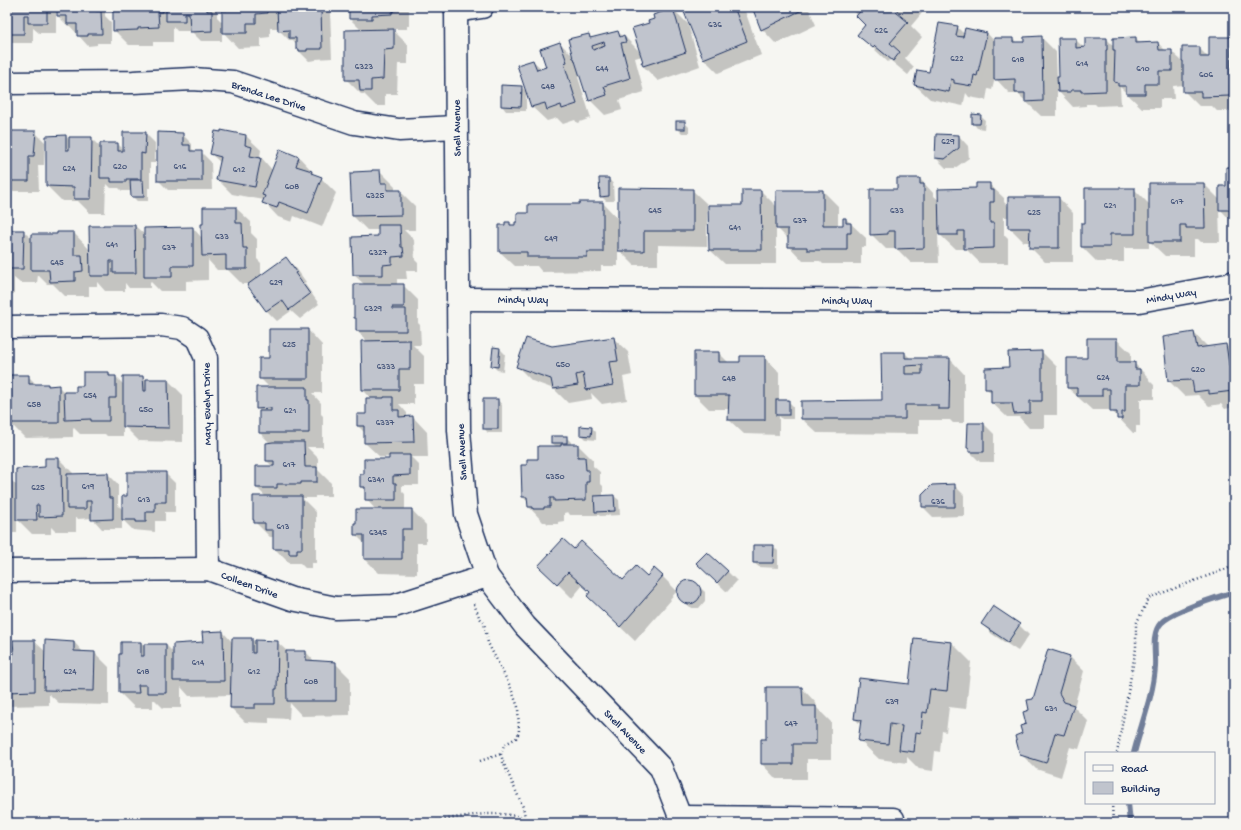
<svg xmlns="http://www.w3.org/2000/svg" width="1241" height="830" font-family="'Gochi Hand',sans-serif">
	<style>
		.shadow { fill: #0003; fill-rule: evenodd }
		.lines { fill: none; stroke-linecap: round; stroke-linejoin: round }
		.stream { stroke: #717e99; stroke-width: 6 }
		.building { fill: #c0c4cd; stroke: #1b2f5e; fill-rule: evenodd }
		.minor-casing { stroke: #1b2f5e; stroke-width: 25 }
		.tertiary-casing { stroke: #1b2f5e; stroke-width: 25 }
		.path { stroke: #1b2f5e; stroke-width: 2.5; stroke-dasharray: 1 3; stroke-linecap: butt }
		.minor { stroke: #f6f6f2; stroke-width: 22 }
		.tertiary { stroke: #f6f6f2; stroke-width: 22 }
		.labels { text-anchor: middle; stroke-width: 3.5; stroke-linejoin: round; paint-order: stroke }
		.number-label { font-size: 9px; fill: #44547a }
		.street-label { font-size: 11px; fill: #1b2f5e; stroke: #f6f6f2 }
	</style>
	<rect width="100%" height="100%" fill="#f6f6f2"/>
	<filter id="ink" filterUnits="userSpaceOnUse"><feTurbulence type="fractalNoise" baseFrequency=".025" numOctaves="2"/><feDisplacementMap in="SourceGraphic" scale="8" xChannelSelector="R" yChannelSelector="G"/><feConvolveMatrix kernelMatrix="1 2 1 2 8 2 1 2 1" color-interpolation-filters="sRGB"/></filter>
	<g filter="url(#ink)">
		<g class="shadow">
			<path d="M7,7H105V16L111,22V43H97V45L88,46L70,26H68L58,16V8H56V33H39L33,28V43H12L7,38Z"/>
			<path d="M114,7H217V17L223,23L228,11V7H328L330,12L332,58L316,59V60L309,61L297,49V45L293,40H289L279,30V28H270V37L261,38V47L238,48L222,31V41H201L191,31H177L173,26V42H153V45H129L114,30Z"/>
			<path d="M349,7H409V26H407V29H392L408,45V64H398L397,94H385V106H376L364,94H361L346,79L362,31L350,19Z"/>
			<path d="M684,7H745L746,11H745L761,55L718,73L703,58Z"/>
			<path d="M753,7H808L816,25L776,44L762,29Z"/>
			<path d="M838,7H846L842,10Z"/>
			<path d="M850,7H915L922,13L911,26L922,37L905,58L914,67L908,75L890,60L888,62L859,35L867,25Z"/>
			<path d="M673,9L688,24L700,66L658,81L643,66L644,63L642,56L635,58L644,92L619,100L622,110L605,115L590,100L581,76L578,77L591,118L577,123L575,120L563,124L557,118L547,121L532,107L533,61L542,69L547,67L560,43L573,56L589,35L592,38L618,32L623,37L624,36L641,53L650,24Z"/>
			<path d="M957,27L965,35L987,33L995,42L1013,39L1017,43H1025L1041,37L1056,52L1057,78H1060L1075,39L1086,50L1107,39L1114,47L1136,38L1141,44L1158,43L1166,51H1171L1183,62L1199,48L1210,59L1230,38L1234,42V111H1217L1212,106H1199L1184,91V85L1173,86L1174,99H1160V108H1142L1120,87L1121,105L1097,106L1095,104H1086V106L1073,107L1057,90V116H1041L1018,94H1010L995,78L992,90L988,89L986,100L969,97L966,93L963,106L930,99L915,85L930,73Z"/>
			<path d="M521,87L526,91V111H506L502,106Z"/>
			<path d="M980,116L985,120L984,129L977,128L973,123Z"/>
			<path d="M684,122L689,127V133H682L677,128Z"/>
			<path d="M222,131L246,136L261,150L260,156L273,171L299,157L313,172V174L315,176L321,178L336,193L322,227L294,216L292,222L278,217L264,202V200L232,194L218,180L221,163L211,154Z"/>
			<path d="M35,132L45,142L44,165H38L39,191H7V143Z"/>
			<path d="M145,133L155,143V163H150V188H148V201H137L132,196V191H122L119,188H111L106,183L105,213H90L78,201H62L47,186L66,136L70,141L91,138L101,148L118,144L124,150Z"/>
			<path d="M182,134L192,144V149L195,152H201L211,162L212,190H168L158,180Z"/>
			<path d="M959,136L968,146L969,158L955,168H946L936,158Z"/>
			<path d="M1234,168V224L1219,208L1220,242H1201L1198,239H1194V256H1165L1149,241V248H1124V262H1097L1082,247L1086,224L1134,189L1150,205L1204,184L1220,200L1227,187Z"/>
			<path d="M380,171L395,186V191H400L415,206V230H404L414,240L415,260L418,263V271H406L407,279H397V285H403L418,300V323L420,325L421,345H413L424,356V384H414V404H399L407,413V417H413L427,432L428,457H411L419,465V485H402V491L405,494V510H412L426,525V543H417V574L379,573L365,559V544L355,534L376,510L366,499V491L361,487L365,475L390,460V457H380L365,443V433L358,426V415H367L372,399L363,390L368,342L357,331V319L355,317L365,285L354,275L379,237V230H367L353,216Z"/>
			<path d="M609,179L613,184L614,201H606L601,196Z"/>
			<path d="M920,179L934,194V196L940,201L977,189L989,184L1004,198V202L1009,207L1059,198L1073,213V262H1045L1030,247V242H1024L1009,227V217H1004V235L1008,239V263H980L966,249H955L938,233L939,263H911L897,249H886L871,234L898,190Z"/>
			<path d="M692,190L707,204V246L658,245V265H634L618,249V266H601V271L542,272L537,266H515L500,252L506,226L509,223L513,226H516L529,214V205L603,203L619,220Z"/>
			<path d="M761,191L777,207V191H823L838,206V226H844V219H846L866,238V247H861V264H823L820,261H803L789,246V240L776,227V264H725L710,250L743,206Z"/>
			<path d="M204,208H236L251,222V233L257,239V259L261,263V276L286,259L296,268L306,282L304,283L319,304L300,319L291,311L277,321L267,311L248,285L251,284H242L228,270H217L208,260V280L186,281V291H160L150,281V288H129L125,283V291H105L97,282V286H89V296H65L53,284H47L38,275L37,283H20L14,278V294H7V231H23L32,239L74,233L90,250L135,226L145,235L193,228L202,238L204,225Z"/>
			<path d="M308,330L322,345V393H312L321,403V414L323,416V447H307L318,458V470L331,483V496H315V498H302L316,512V563H311V568H305L300,563H289L274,548V537H270L255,522L266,497L257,488L273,467L267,461L271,444L260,433V411L257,408L270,388L260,378L270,359Z"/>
			<path d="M1194,333L1208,347L1226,345L1234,353V407L1225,409L1221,404L1209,406L1198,395L1184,396L1169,381L1166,359Z"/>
			<path d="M613,338L628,352L632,375L623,377L627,400L602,404L591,393L592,399L568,403L554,389L532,381L517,366L552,347Z"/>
			<path d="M1116,339L1131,353V363H1134L1149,378V380L1154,385V399H1140V426H1136V433H1133L1111,410H1092L1068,388L1088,359Z"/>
			<path d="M500,349L505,354L503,371L497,370L492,365Z"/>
			<path d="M1042,352L1057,367V415H1044V428H1029L1019,417H1007L992,403V394L986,388L1010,368L1009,353ZM1003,402H1017V404H1005Z"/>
			<path d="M719,353L729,363H741L765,357L779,372V401H788L793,406V419H782L779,416V435L744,434L729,420V409H709L695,395Z"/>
			<path d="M905,353L911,359H950L964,374V423H953L950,420H919V434L817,433L802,419L883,401Z"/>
			<path d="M109,373L112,377H116L124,385L143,377L146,380H168L183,395V442L139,441L123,425V436H107L105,434H80L73,427V437L25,438L10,423V412H7V380L10,383L28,376L37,385L58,386L65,393H77L84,387Z"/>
			<path d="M498,400L502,405V433H488L484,428Z"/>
			<path d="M969,424H984L994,434V462H980L970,452L968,448Z"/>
			<path d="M592,428L596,432V440L586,439L581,434Z"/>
			<path d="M566,437L571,442V445H578L593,460V466L600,472V483L603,486V496H614L619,500L620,515L600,516L599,515H570L568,512L564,513V521L558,522V524H548L546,522H543L529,507V503L523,497L522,466H528L539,460L557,447L552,443Z"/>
			<path d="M59,459L73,473V475L108,474L118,484V505L123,510L128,497L165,473L175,483V512H165V521H155V532L133,530L122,519V529H102L92,518L78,519L76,516V531H55L51,527V534H32L17,519V533H7V476L17,486L46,468Z"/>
			<path d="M954,485L964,495V516L933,517L923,507Z"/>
			<path d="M773,546L778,551V568L759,567L754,563Z"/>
			<path d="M574,550L623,581L647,577L662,576L677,591L670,599L671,600L635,641L588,596L591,593L583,585L572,598L554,580Z"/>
			<path d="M727,571L737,581L727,592L707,573Z"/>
			<path d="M685,582H694L705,592V601L699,608H691L679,596V588Z"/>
			<path d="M982,624L1019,625L1029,635L1018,651L992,634Z"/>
			<path d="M223,632L233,643L252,639L256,643L277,642L288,652H306L315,662L335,663L350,678V715L302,716L290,703L289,719L269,718V723L245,722L231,708V695L189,696L181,687V708H163L155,700H153V708H135L120,693L141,643L144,645H166L174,653L204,643Z"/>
			<path d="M915,639L952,643L971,662L966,709L949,707L946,732L942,731L940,752L935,751L933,771L919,769L907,757V763L879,759L859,740L861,725L855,719L910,686Z"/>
			<path d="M34,641L46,652L74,642L83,652L95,653L109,667V705L60,704L49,694V705L7,706V644H11L15,648Z"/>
			<path d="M1070,657L1084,671L1074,707L1088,721L1079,749L1070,747L1061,777L1036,769L1021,754L1023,734L1028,725L1030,711Z"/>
			<path d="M802,688L816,703L817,708L831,722V759H807V779H776L762,764L767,740Z"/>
		</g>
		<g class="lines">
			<g class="stream">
				<path d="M1134,753C1141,725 1153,696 1155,667C1156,653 1151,634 1161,623C1172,611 1218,597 1234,592"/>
				<path d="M1128,803L1130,823"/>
			</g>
		</g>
		<g class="building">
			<path d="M7,7H47V23H28V15H24V34H7Z"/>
			<path d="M57,7H95L96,11H101L102,34H88V36H77V24H67V16H57Z"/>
			<path d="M113,7H163V12H158L159,27L138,28V30L113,31Z"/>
			<path d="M166,7H207V11H212V31L190,32L189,13H185V21H166Z"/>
			<path d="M227,7H267V13L256,14V23H247V33H222V10H227Z"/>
			<path d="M277,7H321L322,49H307V51H299V49H296V38H289V30L278,31Z"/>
			<path d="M349,7H395V11L392,12V14L372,15V19H349Z"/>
			<path d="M682,7H734L747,41L703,59Z"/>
			<path d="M752,7H800L802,10L761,30Z"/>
			<path d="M864,7H900L896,12L908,22L890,43L900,52L893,61L875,46L873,48L857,35L865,25L856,16Z"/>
			<path d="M673,8L686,52L643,66L641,62H643L632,28L649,23L648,21L654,19L653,15Z"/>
			<path d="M939,23L958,26L956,36L963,37L965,28L987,33L977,76L974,75L972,86L954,83V80L951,79L949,92L914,85L917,70L929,72Z"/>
			<path d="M394,29V49L384,50L383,79L371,80V91H360L359,80H345V30Z"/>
			<path d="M618,31L620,37L624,35L626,42L621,43L630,78L604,86L607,95L589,101L586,91L585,92L574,58H573L568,39L589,34L590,38ZM604,42L605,46L593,50L592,46Z"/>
			<path d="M1042,36L1043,101L1025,102V93H1015V79L994,80V38H1013V42H1024V37Z"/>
			<path d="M1136,37V43L1158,42L1159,50H1172V71H1159V84H1145V94H1126V86H1118V83L1114,82L1115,50H1113V38Z"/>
			<path d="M1209,37H1231L1230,96L1201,97V92H1183V61H1182V47H1200V57H1209Z"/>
			<path d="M1058,38H1076V48L1085,47V38H1107V50H1106V91L1081,92V90H1071V92H1058L1057,77H1059Z"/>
			<path d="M560,42L567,62L564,63L577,104L562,109L561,105L547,110L545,103L531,107L517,65L533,60L537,70L546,67L540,49Z"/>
			<path d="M501,85L522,86L521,107L501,106Z"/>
			<path d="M972,114L981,115L980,124H972Z"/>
			<rect x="676" y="121" width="9" height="8"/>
			<path d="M221,130L246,135L245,145L252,147L250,156L261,158L255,187L216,180L221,157L210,154L215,131L221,132Z"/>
			<path d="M9,131H36L34,156H29V181H7V142H10Z"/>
			<path d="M123,132H146L145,154L141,153V179H126V182H111V178H100V143H118V151H123Z"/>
			<path d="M157,132L183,133V145H190V151H202V181H157Z"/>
			<path d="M936,134L959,135V148L945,159L935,158Z"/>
			<path d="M66,135V150H69V137H92L91,199H74V187L46,186V136Z"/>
			<path d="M280,149L299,157L296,166L312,171L311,173L322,177L308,213L279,202L277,208L262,203L265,196L262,195Z"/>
			<path d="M1226,167H1234V210H1219V186H1226Z"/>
			<path d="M372,170H380L381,183H387V190H401V215L352,216L350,174H353V172L372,171Z"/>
			<path d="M599,178H609V196L600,197Z"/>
			<path d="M897,178H920V184H924V248L895,249V231H888V234L870,235V189H897Z"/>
			<path d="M130,180H143L144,197H131Z"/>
			<path d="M976,183H990V190H994V202H990V223H994V248L964,249V231H958V235H939L938,189L976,188Z"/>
			<path d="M1149,183H1204L1205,228H1186V225H1180V242H1149Z"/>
			<path d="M618,188L693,189V231H644V251H618Z"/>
			<path d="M1085,188H1135V234H1110V247H1081V223H1085Z"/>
			<path d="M742,190H761L762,250H709L708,205H742Z"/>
			<path d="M776,190H823V225H843V218H846V223H851V233H847V250H807V247H788V229H776Z"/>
			<path d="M1008,197H1059V248H1029L1030,228H1008Z"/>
			<path d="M579,202H603V252H587V257H527V252H499V225H505V222H510V225H515V222H517V213H528V204H579Z"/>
			<path d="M203,207H236V223H242L243,248H247V269H226V255L202,256L201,224H203Z"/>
			<path d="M103,225H135L136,273H113V261H110V276H90L89,226H103Z"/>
			<path d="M378,225H400L401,247H403L404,256L392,257V264L383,265V275H353L352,237L378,236Z"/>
			<path d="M193,227V266H172V277H144V228Z"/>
			<path d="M7,230H24L23,269H7Z"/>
			<path d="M57,232H74V255H82L83,271L75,272V281L50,282L49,270H31V234H57Z"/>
			<path d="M286,257L297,272L295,273L310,294L289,310L282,300L266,311L247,285Z"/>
			<path d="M354,284H404V307H392V309H406V331H356V318H354Z"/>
			<path d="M269,329H308V379H259V358H269Z"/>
			<path d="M1194,332L1197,348L1226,344L1233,391L1209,394V390L1194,392L1192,380L1168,381L1163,337Z"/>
			<path d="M614,337L618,361L609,362L613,385L586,390L583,373L576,375L578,385L553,389L551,379L516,367L526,338L552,346Z"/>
			<path d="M1087,338H1117V362H1135V369H1140V385H1125V412H1122V419H1117V412H1110V389H1102V396H1077V388H1067V358H1087Z"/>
			<path d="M410,340V369H399V390H362L361,341Z"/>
			<path d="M493,347L500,348L498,367L491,366Z"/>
			<path d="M1042,351V401H1030V413L1014,414L1012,403H991V389H985V368L1009,367L1008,352Z"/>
			<path d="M694,352H719V362H740V356H765V420H728L729,395H694Z"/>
			<path d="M881,352H905V358H950L949,409H938V405H905V419H801V401L882,400ZM922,365V374H905V366Z"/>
			<path d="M83,372H109V376H116V398H109V421H91V419L65,420L64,392H76V386H83Z"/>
			<path d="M9,375H29V384H48V386L59,385V423H9Z"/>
			<path d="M123,376H143L144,391H146V379H168L169,428L123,427Z"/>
			<path d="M256,387H307V400H309V433H259V411H271V408L256,409Z"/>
			<path d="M384,397H393V410H399V417L413,416L414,442L364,443V426H357V414H366V398H384Z"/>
			<rect x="483" y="399" width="15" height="30"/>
			<rect x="776" y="400" width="13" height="15"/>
			<path d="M968,423H984V452H969V448H967Z"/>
			<path d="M580,426L592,427L591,436L580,435Z"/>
			<rect x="551" y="436" width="16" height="7"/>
			<path d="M273,442H304L305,467H317V482H301V484H277V488H256V466H274V461H266V443Z"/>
			<path d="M561,444H578V457H585L586,470H589V482H586V500L554,501V498H550V507H544V509H533V507H528L527,497H522L521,465H527V459H538V446H561Z"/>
			<path d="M389,455H410V475L393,476V483H396V500H365V487H360V474H364V459H389Z"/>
			<path d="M45,458H59V467H61L62,516L39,517V505H36L37,520H16V469L45,467Z"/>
			<path d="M127,472H166V502H155V512H146V522H136V520H122V496H127Z"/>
			<path d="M108,473L109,498H113V519L91,520V501H86V509H67V474Z"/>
			<path d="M955,484V507H922V495L932,485Z"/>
			<path d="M614,495L615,511L595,512L594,496Z"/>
			<path d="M253,496H302V549H297V554H289V549H273V530H265V523H254V520H253Z"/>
			<path d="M356,509H412V529H402V559H364V535H354V523H356Z"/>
			<path d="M563,539L574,549L581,541L623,580L636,566L647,576L654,568L663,576L656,584L657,585L620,627L587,596L590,592L568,572L557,584L538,566Z"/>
			<path d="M753,545H774L773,563H753Z"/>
			<path d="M707,552L728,571L717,583L696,563Z"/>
			<circle cx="689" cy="592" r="12"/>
			<path d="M993,606L1020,624L1008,642L981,624Z"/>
			<path d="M223,631L224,681H173V644L203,642L202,632Z"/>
			<path d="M232,638H252V653H255V640L278,641L277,689H275V704H255V708H230Z"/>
			<path d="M914,638L952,642L947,691L930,689L927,713L923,712L921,733L916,732L914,752L899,750L902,726L890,724L888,744L858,741L861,720L854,719L859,678L909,684Z"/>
			<path d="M13,640H35V691L7,692V643H11V654H14Z"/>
			<path d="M45,640L74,642V651L95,652L94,691L44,690Z"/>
			<path d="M121,642H141V656H144V644H166V693H147V685H138L139,693H119V654H121Z"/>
			<path d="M1048,649L1070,656L1059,693L1064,702L1074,705L1064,735L1055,733L1046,763L1020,755L1015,736L1022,733L1020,726L1026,724L1023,712L1029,710L1027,700L1033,699Z"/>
			<path d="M286,651H306V660L336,662V701H287Z"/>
			<path d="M766,687H802L803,706H816V744H793V764H761V739H766Z"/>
		</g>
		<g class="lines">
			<g class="minor-casing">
				<g id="minor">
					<path d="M456,11L482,7"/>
					<path d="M7,83L133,82L193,79L233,82L354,123L399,130L456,127"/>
					<path d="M459,299L1139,301L1227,285L1234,282"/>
					<path d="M7,327L161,325L182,328L197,338L206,358L208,569"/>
					<path d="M7,571L208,569L292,599L336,608L394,606L487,576L525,626L661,768L680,817V823"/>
					<path d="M680,817L893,819"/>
				</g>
			</g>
			<g class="tertiary-casing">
				<path id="tertiary" d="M456,7L459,430L466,514L487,576"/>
			</g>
			<g class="path">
				<path d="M474,604L479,617L484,623L488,643L510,686L518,707L519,733L516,738L504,745L501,754L503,762L523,807L525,817"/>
				<path d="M1117,753L1136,648V624L1149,598L1234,566"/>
				<path d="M480,761L501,754"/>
				<path d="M1112,803L1113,823"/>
				<path d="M425,823C462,817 502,806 537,823"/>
			</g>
			<use href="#minor" class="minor"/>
			<use href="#tertiary" class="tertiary"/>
		</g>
	</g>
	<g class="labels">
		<g class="number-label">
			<text x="715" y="27">636</text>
			<text x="881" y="33">626</text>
			<text x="957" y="61">622</text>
			<text x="1018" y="62">618</text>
			<text x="1082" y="66">614</text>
			<text x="364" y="69">6323</text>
			<text x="602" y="71">644</text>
			<text x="1143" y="71">610</text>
			<text x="1206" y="77">606</text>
			<text x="548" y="89">648</text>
			<text x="948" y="144">629</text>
			<text x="120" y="169">620</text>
			<text x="180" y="169">616</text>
			<text x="69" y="171">624</text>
			<text x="239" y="172">612</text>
			<text x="292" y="189">608</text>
			<text x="375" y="198">6325</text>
			<text x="1177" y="204">617</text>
			<text x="1110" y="208">621</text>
			<text x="655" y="213">645</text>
			<text x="897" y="213">633</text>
			<text x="1034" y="215">625</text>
			<text x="800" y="223">637</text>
			<text x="735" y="230">641</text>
			<text x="222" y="239">633</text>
			<text x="551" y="241">649</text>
			<text x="112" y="247">641</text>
			<text x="169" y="250">637</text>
			<text x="378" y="255">6327</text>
			<text x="57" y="265">645</text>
			<text x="276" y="285">629</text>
			<text x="373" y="311">6329</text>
			<text x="289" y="347">625</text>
			<text x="563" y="367">650</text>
			<text x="386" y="369">6333</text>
			<text x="1198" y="372">620</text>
			<text x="1103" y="380">624</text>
			<text x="729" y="381">648</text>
			<text x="90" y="398">654</text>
			<text x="34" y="407">658</text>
			<text x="146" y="412">650</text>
			<text x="290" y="413">621</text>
			<text x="385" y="425">6337</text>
			<text x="289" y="467">617</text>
			<text x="555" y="479">6350</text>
			<text x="376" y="482">6341</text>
			<text x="88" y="489">619</text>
			<text x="38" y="490">625</text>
			<text x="144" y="502">613</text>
			<text x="938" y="504">636</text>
			<text x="283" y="529">613</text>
			<text x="378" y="535">6345</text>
			<text x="198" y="665">614</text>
			<text x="70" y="674">624</text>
			<text x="143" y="674">618</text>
			<text x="254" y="674">612</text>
			<text x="311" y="684">608</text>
			<text x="892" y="704">639</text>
			<text x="1051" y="711">631</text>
			<text x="791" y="726">647</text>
		</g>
		<g class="street-label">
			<text transform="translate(269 95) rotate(18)" y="4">Brenda Lee Drive</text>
			<text transform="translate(456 128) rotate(-91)" y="4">Snell Avenue</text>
			<text transform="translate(1171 295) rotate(-10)" y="4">Mindy Way</text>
			<text x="523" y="303">Mindy Way</text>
			<text x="847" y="304">Mindy Way</text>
			<text transform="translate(206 404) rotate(-91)" y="4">Mary Evelyn Drive</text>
			<text transform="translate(461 452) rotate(-93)" y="4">Snell Avenue</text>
			<text transform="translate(250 584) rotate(20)" y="4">Colleen Drive</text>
			<text transform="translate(626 731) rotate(46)" y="4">Snell Avenue</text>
		</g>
	</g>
	<rect width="1241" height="830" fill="none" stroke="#f6f6f2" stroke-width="24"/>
	<rect x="12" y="12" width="1217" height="806" fill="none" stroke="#1b2f5e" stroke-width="1.5" filter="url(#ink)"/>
	<rect x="1085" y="752" width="130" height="52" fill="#f6f6f2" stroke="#9ea6b7"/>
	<rect x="1093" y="765" width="20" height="6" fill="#f6f6f2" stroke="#9ea6b7"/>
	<text x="1121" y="772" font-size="12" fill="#1b2f5e">Road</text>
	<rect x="1093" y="782" width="20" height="12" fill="#c0c4cd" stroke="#9ea6b7"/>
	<text x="1121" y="792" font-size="12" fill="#1b2f5e">Building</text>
</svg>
